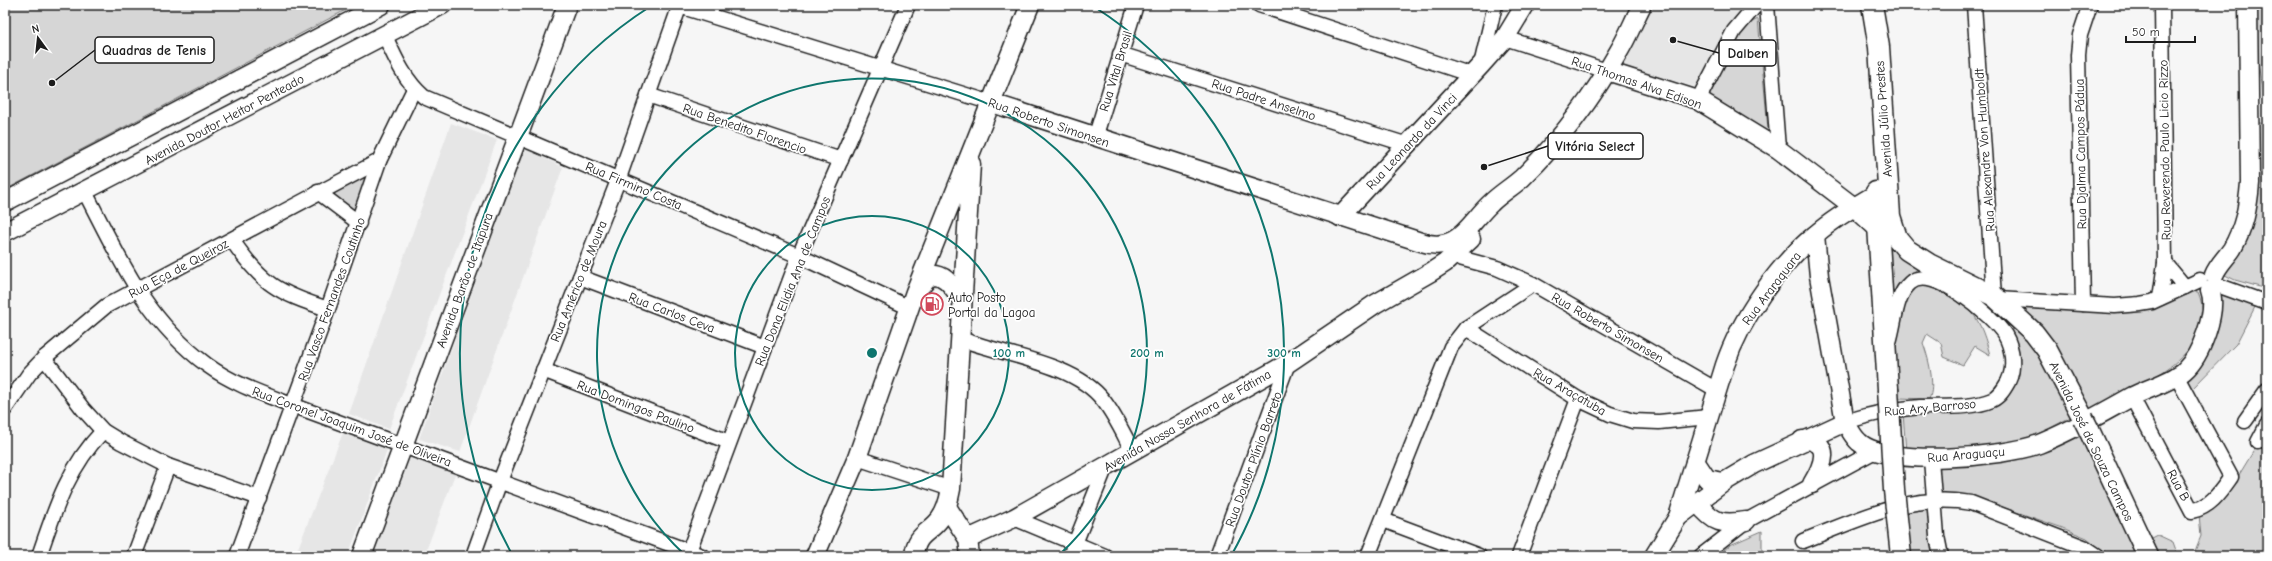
<svg xmlns="http://www.w3.org/2000/svg" width="2272" height="561" font-family="'Comic Neue',sans-serif">
	<style>
		.built { fill: #e6e6e6 }
		.green { fill: #d6d6d6; stroke: #797979 }
		.lines { fill: none; stroke-linecap: round; stroke-linejoin: round }
		.minor-casing { stroke: #1c1c1c; stroke-width: 17 }
		.major-casing { stroke: #1c1c1c; stroke-width: 21 }
		.highway-casing { stroke: #1c1c1c; stroke-width: 23 }
		.minor { stroke: #fff; stroke-width: 14 }
		.major { stroke: #fff; stroke-width: 18 }
		.highway { stroke: #fff; stroke-width: 20 }
		.highway-bridge-casing { stroke: #1c1c1c; stroke-width: 23; stroke-linecap: butt }
		.highway-bridge { stroke: #fff; stroke-width: 20 }
		.ring { fill: none; stroke: #0f766e; stroke-width: 2 }
		.labels { text-anchor: middle; stroke-width: 3.5; stroke-linejoin: round; paint-order: stroke }
		.street-label { font-size: 13px; fill: #1c1c1c; stroke: #fff }
		.poi-label { font-size: 13px; fill: #1c1c1c; stroke: #fff; text-anchor: start }
		.centre { fill: #0f766e; stroke: #fff; stroke-width: 2 }
		.ring-label { font-size: 12px; text-anchor: middle; font-weight: bold; fill: #0f766e; stroke: #fff; stroke-width: 3.5; stroke-linejoin: round; paint-order: stroke }
		.leader { fill: none; stroke: #1c1c1c; stroke-width: 1.5 }
		.callout-dot { fill: #1c1c1c; stroke: #fff; stroke-width: 1.5 }
		.callout { fill: #fff; stroke: #1c1c1c; stroke-width: 1.5 }
		.callout-label { font-size: 14px; text-anchor: middle; font-weight: bold; fill: #1c1c1c }
	</style>
	<rect width="100%" height="100%" fill="#f6f6f6"/>
	<filter id="ink" filterUnits="userSpaceOnUse"><feTurbulence type="fractalNoise" baseFrequency=".025" numOctaves="2"/><feDisplacementMap in="SourceGraphic" scale="8" xChannelSelector="R" yChannelSelector="G"/><feConvolveMatrix kernelMatrix="1 2 1 2 8 2 1 2 1" color-interpolation-filters="sRGB"/></filter>
	<g filter="url(#ink)">
		<g class="built">
			<path d="M1648,5H1753L1696,87L1619,65Z"/>
			<path d="M451,123L497,140L389,429L349,414Z"/>
			<path d="M524,148L563,167L460,452L419,439Z"/>
			<path d="M344,430L388,447L348,556H295Z"/>
			<path d="M411,456L455,474L424,556H372Z"/>
		</g>
		<g class="green">
			<path d="M5,5H355L5,190V116L7,115Z"/>
			<path d="M2253,5H2267V289L2235,280L2225,275L2248,227L2255,123H2266C2262,83 2254,44 2253,5Z"/>
			<path d="M1758,19L1769,140L1708,99L1742,27Z"/>
			<path d="M369,174L355,215L327,196Z"/>
			<path d="M1886,236L1917,269C1902,283 1897,277 1892,301Z"/>
			<path d="M1926,282C1967,305 1977,306 1990,355L1975,346L1963,365L1944,357L1941,343L1927,334L1923,343C1928,356 1936,386 1929,399L1898,398L1893,351L1905,294Z"/>
			<path d="M2187,291L2198,292C2225,357 2129,390 2084,412L2008,302L2125,309Z"/>
			<path d="M2216,295H2225L2256,305L2236,344L2190,391L2185,376Z"/>
			<path d="M1978,298C2027,320 2050,371 2074,415C2055,426 2035,437 2013,442C1979,451 1941,450 1906,452L1903,414L1980,410L2014,383L2016,359Z"/>
			<path d="M2267,429V556H2193L2201,536L2199,514L2228,493Z"/>
			<path d="M2082,430L2141,556H2108L2087,538L2060,527L1973,497L1940,493L1938,464Z"/>
			<path d="M1934,501L1941,556H1902L1898,505Z"/>
			<path d="M1762,531V556H1717L1730,545Z"/>
			<path d="M2158,535L2173,542L2178,556H2154L2146,541Z"/>
		</g>
		<g class="lines">
			<g class="minor-casing">
				<g id="minor">
					<path d="M676,5L992,103"/>
					<path d="M1259,5L1472,75"/>
					<path d="M1767,5L1778,149"/>
					<path d="M1974,5L1994,296"/>
					<path d="M385,36C395,58 405,81 424,97L799,256L910,308"/>
					<path d="M1505,38L1607,71"/>
					<path d="M1120,54L1408,145"/>
					<path d="M1481,65L1495,5"/>
					<path d="M648,95L841,160"/>
					<path d="M1698,100L1734,31L1756,5"/>
					<path d="M1095,138L1136,5"/>
					<path d="M85,192C120,259 144,318 207,365C233,384 263,394 292,405L702,556"/>
					<path d="M318,192L359,223"/>
					<path d="M232,240C262,284 278,293 328,309"/>
					<path d="M1452,256L1497,268L1533,284L1717,390"/>
					<path d="M2165,263L2185,287"/>
					<path d="M580,277L765,347"/>
					<path d="M2217,285L2267,303"/>
					<path d="M2160,298L2165,263L2162,5"/>
					<path d="M1998,299L2115,306L2140,304L2152,302L2200,280"/>
					<path d="M2083,304L2078,55L2080,35L2090,5"/>
					<path d="M1466,328L1578,399L1610,414L1633,421L1659,422L1708,417"/>
					<path d="M961,339C1002,355 1075,363 1103,400C1115,415 1123,433 1132,450"/>
					<path d="M44,358L83,409L103,431L121,442L168,466L259,498"/>
					<path d="M543,370L729,442"/>
					<path d="M2132,397L2192,511C2211,507 2221,491 2231,477L2177,377"/>
					<path d="M5,409L29,374L44,358L106,306L379,161"/>
					<path d="M2245,421L2267,390"/>
					<path d="M1845,422C1870,414 1894,409 1920,407C1942,406 1971,409 1992,400C2000,396 2004,389 2008,382C2015,368 2013,349 2005,335C1993,316 1932,263 1910,283C1895,296 1895,323 1889,342"/>
					<path d="M2258,442L2267,425"/>
					<path d="M857,458L951,489"/>
					<path d="M1931,459L1937,536L1941,556"/>
					<path d="M1014,518L1105,556"/>
					<path d="M1383,520L1479,556"/>
					<path d="M1803,541C1858,520 1911,492 1971,503L2086,548L2098,556"/>
					<path d="M682,555L689,551L799,256L908,5"/>
					<path d="M39,556C55,509 68,467 103,431"/>
					<path d="M134,556L168,466"/>
					<path d="M237,556L328,309L379,161L414,89"/>
					<path d="M473,556L500,481L619,178L680,5"/>
					<path d="M1070,556L1106,466"/>
					<path d="M1217,556L1288,363"/>
					<path d="M1368,556L1451,347L1466,328L1533,284"/>
					<path d="M1519,556L1578,399"/>
					<path d="M1701,556L1746,521L1875,451"/>
				</g>
			</g>
			<g class="major-casing">
				<g id="major">
					<path d="M1607,71L1698,100L1778,149L1854,207L1877,228"/>
					<path d="M992,103L1421,242C1458,254 1468,224 1491,203C1500,194 1512,187 1522,178C1559,142 1593,97 1619,51C1628,36 1634,20 1642,5"/>
					<path d="M5,202L381,5"/>
					<path d="M1340,217L1481,65L1505,38L1525,5"/>
					<path d="M5,232L442,5"/>
					<path d="M1815,235L1819,276L1845,422C1849,428 1853,437 1859,442C1887,468 2004,457 2039,444C2072,431 2102,413 2133,396C2149,388 2171,382 2184,371C2201,356 2218,311 2210,290"/>
					<path d="M2214,275C2218,265 2226,258 2232,249C2244,228 2248,208 2250,183L2248,5"/>
					<path d="M919,288L930,275C946,273 953,288 962,300"/>
					<path d="M1802,440C1834,440 1823,466 1812,484"/>
					<path d="M1695,461L1707,479L1724,482"/>
					<path d="M1698,503C1713,523 1722,525 1746,521"/>
					<path d="M947,507L968,539L970,556"/>
					<path d="M1678,517L1725,365C1740,320 1778,265 1815,235C1833,219 1855,206 1876,194"/>
					<path d="M968,539L1014,518L1288,363L1375,304L1431,272L1445,263L1471,239"/>
					<path d="M362,556L567,5"/>
					<path d="M815,556L857,458L915,292L1030,5"/>
					<path d="M914,556C916,533 929,534 940,519C947,510 949,499 951,489L971,164"/>
					<path d="M1654,556L1678,517L1724,482L1754,464L1845,422"/>
				</g>
			</g>
			<g class="highway-casing">
				<g id="highway">
					<path d="M1872,5L1879,47L1890,216L1897,238L1907,250L1929,264L1994,296L2034,333L2047,350L2083,418"/>
					<path d="M1876,192L1888,389"/>
					<path d="M2089,430L2148,556"/>
				</g>
			</g>
			<use href="#minor" class="minor"/>
			<use href="#major" class="major"/>
			<use href="#highway" class="highway"/>
			<g class="highway-bridge-casing">
				<g id="highway-bridge">
					<path d="M1888,389L1894,490L1901,556"/>
					<path d="M2083,418L2089,430"/>
				</g>
			</g>
			<use href="#highway-bridge" class="highway-bridge"/>
		</g>
	</g>
	<g class="ring">
		<circle cx="872" cy="353" r="137"/>
		<path d="M686 556A275 275 0 1 1 1058 556"/>
		<path d="M513 556A412 412 0 0 1 651 6M1093 6A412 412 0 0 1 1231 556"/>
	</g>
	<defs>
		<g id="fuel-ring" transform="scale(1.15)"><circle r="9.5" fill="#fff" stroke="#d1495b" stroke-width="1.5"/><path d="M-5.5-6h7V0h2V4h1.3V-2.5L3-4.5l.8-.8L6-3V5H2.5V1h-1V6h-7ZM-4.2-4.7v3.2H.2V-4.7Z" fill="#d1495b"/></g>
	</defs>
	<g fill-rule="evenodd">
		<use href="#fuel-ring" x="932" y="304"/>
	</g>
	<g class="labels">
		<g class="street-label">
			<text transform="translate(1115 71) rotate(-73)" y="5">Rua Vital Brasil</text>
			<text transform="translate(1637 82) rotate(19)" y="5">Rua Thomas Alva Edison</text>
			<text transform="translate(1264 99) rotate(18)" y="5">Rua Padre Anselmo</text>
			<text transform="translate(224 119) rotate(-28)" y="5">Avenida Doutor Heitor Penteado</text>
			<text transform="translate(1883 119) rotate(-94)" y="5">Avenida Júlio Prestes</text>
			<text transform="translate(1049 122) rotate(19)" y="5">Rua Roberto Simonsen</text>
			<text transform="translate(745 128) rotate(19)" y="5">Rua Benedito Florencio</text>
			<text transform="translate(1411 141) rotate(-47)" y="5">Rua Leonardo da Vinci</text>
			<text transform="translate(1984 150) rotate(-94)" y="5">Rua Alexandre Von Humboldt</text>
			<text transform="translate(2164 150) rotate(-91)" y="5">Rua Reverendo Paulo Licio Rizzo</text>
			<text transform="translate(2080 154) rotate(-91)" y="5">Rua Djalma Campos Pádua</text>
			<text transform="translate(634 185) rotate(23)" y="5">Rua Firmino Costa</text>
			<text transform="translate(178 268) rotate(-28)" y="5">Rua Eça de Queiroz</text>
			<text transform="translate(464 280) rotate(-70)" y="5">Avenida Barão de Itapura</text>
			<text transform="translate(578 281) rotate(-68)" y="5">Rua Américo de Moura</text>
			<text transform="translate(792 281) rotate(-68)" y="5">Rua Dona Elidia Ana de Campos</text>
			<text transform="translate(1771 288) rotate(-53)" y="5">Rua Araraquara</text>
			<text transform="translate(331 299) rotate(-70)" y="5">Rua Vasco Fernandes Coutinho</text>
			<text transform="translate(672 312) rotate(21)" y="5">Rua Carlos Ceva</text>
			<text transform="translate(1608 327) rotate(30)" y="5">Rua Roberto Simonsen</text>
			<text transform="translate(1570 391) rotate(30)" y="5">Rua Araçatuba</text>
			<text transform="translate(636 406) rotate(21)" y="5">Rua Domingos Paulino</text>
			<text transform="translate(1930 407) rotate(-5)" y="5">Rua Ary Barroso</text>
			<text transform="translate(1187 420) rotate(-30)" y="5">Avenida Nossa Senhora de Fátima</text>
			<text transform="translate(352 426) rotate(20)" y="5">Rua Coronel Joaquim José de Oliveira</text>
			<text transform="translate(2092 441) rotate(64)" y="5">Avenida José de Souza Campos</text>
			<text transform="translate(1966 454) rotate(-5)" y="5">Rua Araguaçu</text>
			<text transform="translate(1253 459) rotate(-70)" y="5">Rua Doutor Plínio Barreto</text>
			<text transform="translate(2179 485) rotate(62)" y="5">Rua B</text>
		</g>
		<g class="poi-label">
			<text x="948" y="302">Auto Posto<tspan x="948" dy="15">Portal da Lagoa</tspan></text>
		</g>
	</g>
	<circle cx="872" cy="353" r="6" class="centre"/>
	<g class="ring-label">
		<text x="1009" y="357">100 m</text>
		<text x="1147" y="357">200 m</text>
		<text x="1284" y="357">300 m</text>
	</g>
	<path class="leader" d="M52 83L95 50M1673 40L1719 53M1484 167L1548 146"/>
	<g class="callout-dot">
		<circle cx="52" cy="83" r="4"/>
		<circle cx="1673" cy="40" r="4"/>
		<circle cx="1484" cy="167" r="4"/>
	</g>
	<g class="callout">
		<rect x="95" y="37" width="119" height="26" rx="4"/>
		<rect x="1719" y="40" width="57" height="26" rx="4"/>
		<rect x="1548" y="133" width="95" height="26" rx="4"/>
	</g>
	<g class="callout-label">
		<text x="154" y="55">Quadras de Tenis</text>
		<text x="1748" y="58">Dalben</text>
		<text x="1595" y="151">Vitória Select</text>
	</g>
	<rect width="2272" height="561" fill="none" stroke="#fff" stroke-width="20"/>
	<rect x="10" y="10" width="2252" height="541" fill="none" stroke="#1c1c1c" stroke-width="1.5" filter="url(#ink)"/>
	<g transform="translate(38 38) rotate(345)" stroke="#ffffff" stroke-width="3" paint-order="stroke">
	<path d="M0-3L7 15L0 10L-7 15Z" fill="#1c1c1c"/>
	<text y="-6" font-size="11" font-weight="bold" text-anchor="middle" fill="#1c1c1c">N</text>
	</g>
	<path d="M2126 36v6h69v-6" fill="none" stroke="#1c1c1c" stroke-width="2"/>
	<text x="2132" y="36" font-size="12" fill="#1c1c1c" stroke="#ffffff" stroke-width="3" paint-order="stroke">50 m</text>
</svg>
